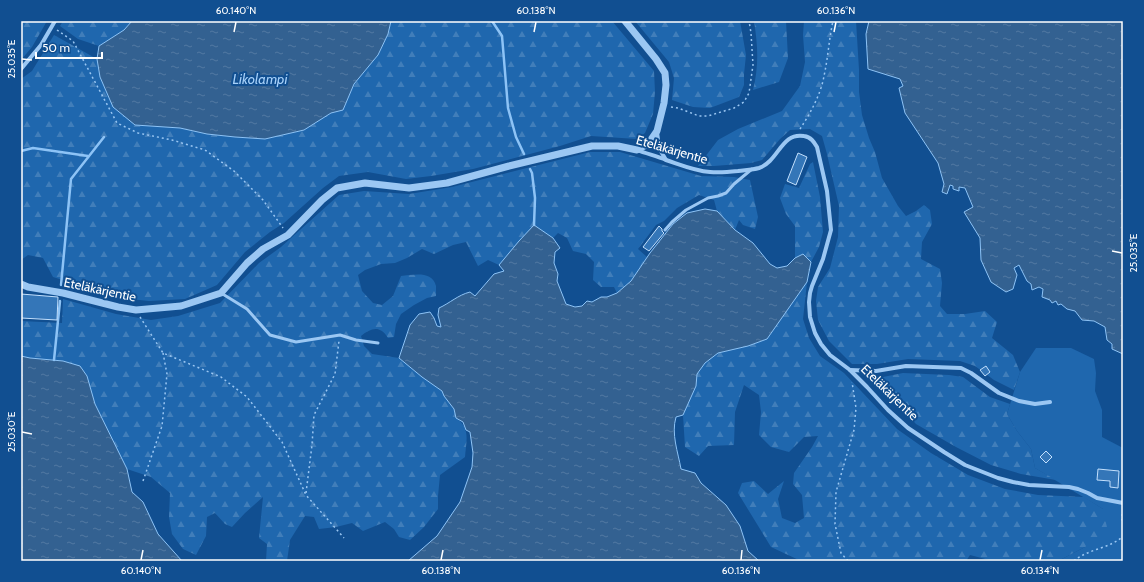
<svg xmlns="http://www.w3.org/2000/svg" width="1144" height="582" font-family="Cabin,sans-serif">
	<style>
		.green { fill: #1f67ae }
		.forest { fill: url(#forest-firs) }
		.water { fill: url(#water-ripples); stroke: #8dc3f6 }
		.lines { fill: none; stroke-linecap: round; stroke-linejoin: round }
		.stream { stroke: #8dc3f6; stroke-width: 2.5 }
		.building { fill: #3476b8; stroke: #c3e0fd }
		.path { stroke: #9bc7f3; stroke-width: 1.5; stroke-dasharray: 2 3; stroke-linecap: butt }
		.service { stroke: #9bc7f3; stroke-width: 3 }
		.minor { stroke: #9bc7f3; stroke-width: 4 }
		.tertiary { stroke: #9bc7f3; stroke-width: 7 }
		.ticks { fill: none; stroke: #fff; stroke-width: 1.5 }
		.labels { text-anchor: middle; stroke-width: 4; stroke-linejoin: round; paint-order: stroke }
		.street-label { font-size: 13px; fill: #fff; stroke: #114f91 }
		.water-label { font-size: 14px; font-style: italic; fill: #a7d1fa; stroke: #114f91 }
		.neatline { fill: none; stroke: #fff; stroke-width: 1.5 }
		.ticks-label { font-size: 10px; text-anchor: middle; fill: #fff }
	</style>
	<defs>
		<pattern id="forest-firs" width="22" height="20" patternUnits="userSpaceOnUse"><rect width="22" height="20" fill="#1f67ae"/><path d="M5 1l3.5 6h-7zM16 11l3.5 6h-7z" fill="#417eba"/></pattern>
		<pattern id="water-ripples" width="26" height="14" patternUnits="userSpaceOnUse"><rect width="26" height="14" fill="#336191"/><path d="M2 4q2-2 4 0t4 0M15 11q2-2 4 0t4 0" fill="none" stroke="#5279a2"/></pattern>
	</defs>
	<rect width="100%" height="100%" fill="#114f91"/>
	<path class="green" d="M1036,348H1071L1094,359L1096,373L1095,391L1102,410V437L1123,448V561H1058L1085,547L1103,509L1035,468L1031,449L1017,431L1007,414L1020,372Z"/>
	<g class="forest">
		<path d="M21,21H47L32,47L21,60Z"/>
		<path d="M63,21H132L124,30L99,46L78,39L60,26Z"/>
		<path d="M391,21H612L654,71L655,92L653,114L645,133L637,139L591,136L560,146L473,169L431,176L406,179L368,172L339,176L323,188L284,223L270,232L245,252L217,285L185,299L149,301L121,298L53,277L43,258L28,255L21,260V79L32,71L54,35L97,59L100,77L113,107L180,128L207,134L235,137L265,139L304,130L331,113L343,110L354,84L378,55L388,34Z"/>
		<path d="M635,21H740L746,55L744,74V85L739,97L710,108L693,107L672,100L674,78L669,62Z"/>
		<path d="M754,21H786L788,58L779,82L753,90C759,66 758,46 754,21Z"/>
		<path d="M804,21H856L859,70V92L862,115L869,138L875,152L882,178L898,206L906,216L916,211L924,205L930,210L932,224L922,242L921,259L940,269L942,283L940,306L947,314H965L985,311L997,322L992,338L1013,355L1020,372L1014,390L994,380L975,366L960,361L908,359L877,364H852L829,341L818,320L816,301L818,287L830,268L838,237L839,206L827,154L822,136L810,129L790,130L780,139L762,160L751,163L714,166H698L718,140L738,129L782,111L800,86L805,62L803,35Z"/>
		<path d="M590,152H620L701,176L734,177L750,180L758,217L755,229L743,225L739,220L735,230L717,211L714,200L699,195L677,208L664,221L656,225L638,249L647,257L631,281L617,293L614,287H601L593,280L594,262L586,254L573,251L567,238L558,233L553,238L534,226L519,241L499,265L488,260L478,266L466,242L453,245L434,254L422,249L407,258L395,263L381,264L365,270L358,275L362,291L373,303L382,305L393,296L401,276C413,275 432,270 436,286C436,289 436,293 436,296L427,298L414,305L401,314L396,324L394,337L388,338C380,325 371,328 361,336L364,346L372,354L399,358L422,377L442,391L444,396L454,409L456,418C471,428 466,442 465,457L440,475L438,496V509L424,527L410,540L399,537L394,529L385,522L363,531L352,523L336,527L319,529L314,517L305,516L290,540L287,561H266L267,544L259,538L263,497L245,513L232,527L225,524L215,513L207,517L206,536L196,555L183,549L172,534L169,517L170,493L151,477L127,469L95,404L87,376L80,366L63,361L30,358L21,356V321L62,323L63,299L116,314L151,320L178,316L220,303L259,263L281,247L339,195L364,191L409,194L452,187Z"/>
		<path d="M813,162L820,197L823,232L819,247L811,262L803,254L795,258V226L786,214L780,198L785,184L799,188L810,164Z"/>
		<path d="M807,282L803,319L809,338L820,356L844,373L897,429L931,453L968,475L1005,489L1038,495L1084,497L1103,509L1108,532L1085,547L1058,561H993L970,555L966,561H801L771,547L738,493L742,483L754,481L768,494L784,481L778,499L782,518L795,523L804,518L802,495L793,484L794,473L812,447L818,436L804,437L789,452L771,447L759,435L761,412L759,395L744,385L735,412L734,445L708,446L699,456L685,447L683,415L696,386L697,374L705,363L718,353L748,346L767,339Z"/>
		<path d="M903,373L949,375L963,377L990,397L1010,404L1007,414L1017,431L1031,449L1035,468L1056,480L1021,474L991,465L956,447L916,424L888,394L879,381L883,377Z"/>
	</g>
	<g class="water">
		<path d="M132,21H391L388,34L378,55L354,84L343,110L331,113L304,130L265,139L235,137L207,134L180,128L135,125L113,107L100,77L97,59L99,46L124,30Z"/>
		<path d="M869,21H1123V354L1112,349V344L1107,340L1105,327L1094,321L1082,320L1075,311L1067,309L1061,304L1058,305L1056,301L1052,303L1050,300L1042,297L1043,289L1039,287L1032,290L1031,284L1027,281L1019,265L1014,268L1017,275L1013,289L1006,292L991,282L981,260L980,238L964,212L973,207L965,188L959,187V191L953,189V186L950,185L947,194L942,192L944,184L938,163L905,113L899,88L903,86L900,79L868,69L866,34Z"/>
		<path d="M705,209L717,211L735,230L753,243L770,264L777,268L787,266L795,258L803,254L811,262L807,282L767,339L748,346L718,353L705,363L697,374L696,386L683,415L676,417C671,434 678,452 681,469L695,473L701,483L726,505L740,526L748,551L759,561H408L437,536L460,502L472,467L473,453L470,432L466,430L463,422L456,418L454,409L444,396L442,391L422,377L399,358L410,325L419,314L430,312L434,318L437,326L441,327L438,315L439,308C450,303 458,295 470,292L475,296L494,274L504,271L499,265L519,241L534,225L553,238L560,248L555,252L554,263L558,274L557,281L566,304L575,307L582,306L587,301L592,302L601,297H607L617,293L631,281L650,253L673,224L687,213Z"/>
		<path d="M21,356L30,358L63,361L80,366L87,376L95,404L127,469L132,492L143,502L158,534L182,561H21Z"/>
	</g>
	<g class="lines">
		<g class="stream">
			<path d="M492,21L502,36L508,108L516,137L524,154"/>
			<path d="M21,151L33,148L88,156"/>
			<path d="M530,169L532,173L535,198L534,225"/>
			<path d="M61,285L71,179L104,137"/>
			<path d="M54,360L60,301"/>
		</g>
	</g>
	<g class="building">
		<path d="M798,153L807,157L796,185L787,181Z"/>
		<path d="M659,226L662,229V231L664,233L649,251L643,247Z"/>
		<path d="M21,294L58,297L57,320L21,318Z"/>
		<path d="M986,366L990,372L985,376L980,370Z"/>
		<path d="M1046,451L1052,457L1046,463L1040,457Z"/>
		<path d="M1098,469L1119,471L1118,488L1110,487V481L1097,480Z"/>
	</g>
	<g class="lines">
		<g class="path">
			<path d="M57,30L73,41L117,123L138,133L172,140L205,150L234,171L263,200L283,228"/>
			<path d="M671,107L678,108L699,116H708L734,108L744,102L749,93L753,65L751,33L749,21"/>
			<path d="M800,129C810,114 821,94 824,76C828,58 829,39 833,21"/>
			<path d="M140,317L163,353L221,377L247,397L282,442L306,495L344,538"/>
			<path d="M143,481L162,426L167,374L163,353"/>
			<path d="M306,493L312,445L314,415L335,374L339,341"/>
			<path d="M1123,509L1122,518L1123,523"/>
			<path d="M848,561L841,553L835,524L836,492L854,430L856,408L852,382"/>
			<path d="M1074,561C1087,549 1112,548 1123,536"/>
		</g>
		<g class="service">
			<path d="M665,230L672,222L686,210L708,198L718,196L726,193L734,184L752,169"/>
			<path d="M221,293L247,309L270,335L296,342L340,335L356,340L378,343"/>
		</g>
		<g class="minor">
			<path d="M21,69L41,45L55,21"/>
			<path d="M657,132L659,148L666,160"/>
			<path d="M637,150C647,154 657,156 666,160C681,165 695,171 710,172C720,173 729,172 738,171C745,170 752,170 759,168C779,161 781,132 804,136C811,137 814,142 817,147L827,191L831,230L823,259L812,286L810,293L809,302L810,317L815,333L821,344L830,355L850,370L867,387L888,410L908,428L944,452L965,465L998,478L1013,482L1029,485L1069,487L1078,489L1088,493L1097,498L1123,503"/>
			<path d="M850,370L876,371L906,366L961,368L971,373L999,393L1019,401L1035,404L1050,402"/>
		</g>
		<path class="tertiary" d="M21,284L28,287L63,293L118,307L136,310L181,306L221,293L247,263L263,249L288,235L322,200L337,188L365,183L409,188L447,183L509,166L592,146H618L637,150L648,144L657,131L664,103L666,85L665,73L656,59L625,21"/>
	</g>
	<path class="ticks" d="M234,32L236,22M534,32L536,22M834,32L836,22M22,59L32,60M1112,251L1122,253M22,432L32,434M141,560L143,550M441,560L443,550M741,560L742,550M1040,560L1042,550"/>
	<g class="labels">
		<g class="street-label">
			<text transform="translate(672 149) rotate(16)" y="5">Eteläkärjentie</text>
			<text transform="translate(100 289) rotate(12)" y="5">Eteläkärjentie</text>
			<text transform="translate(890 392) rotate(44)" y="5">Eteläkärjentie</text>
		</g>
		<g class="water-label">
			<text x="260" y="84">Likolampi</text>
		</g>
	</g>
	<rect width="1144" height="582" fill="none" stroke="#114f91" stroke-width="44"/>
	<path d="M36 52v6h66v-6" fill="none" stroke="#ffffff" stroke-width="2"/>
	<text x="42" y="52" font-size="12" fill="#ffffff" stroke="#114f91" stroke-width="3" paint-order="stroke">50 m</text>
	<rect x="22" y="22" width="1100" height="538" class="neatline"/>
	<g class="ticks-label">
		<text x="236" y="14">60.140°N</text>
		<text x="536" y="14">60.138°N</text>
		<text x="836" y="14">60.136°N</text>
		<text transform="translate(11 59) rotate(-90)" y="4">25.035°E</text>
		<text transform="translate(1133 253) rotate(-90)" y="4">25.035°E</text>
		<text transform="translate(11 432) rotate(-90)" y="4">25.030°E</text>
		<text x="141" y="574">60.140°N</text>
		<text x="441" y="574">60.138°N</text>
		<text x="741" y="574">60.136°N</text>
		<text x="1040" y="574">60.134°N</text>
	</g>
</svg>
